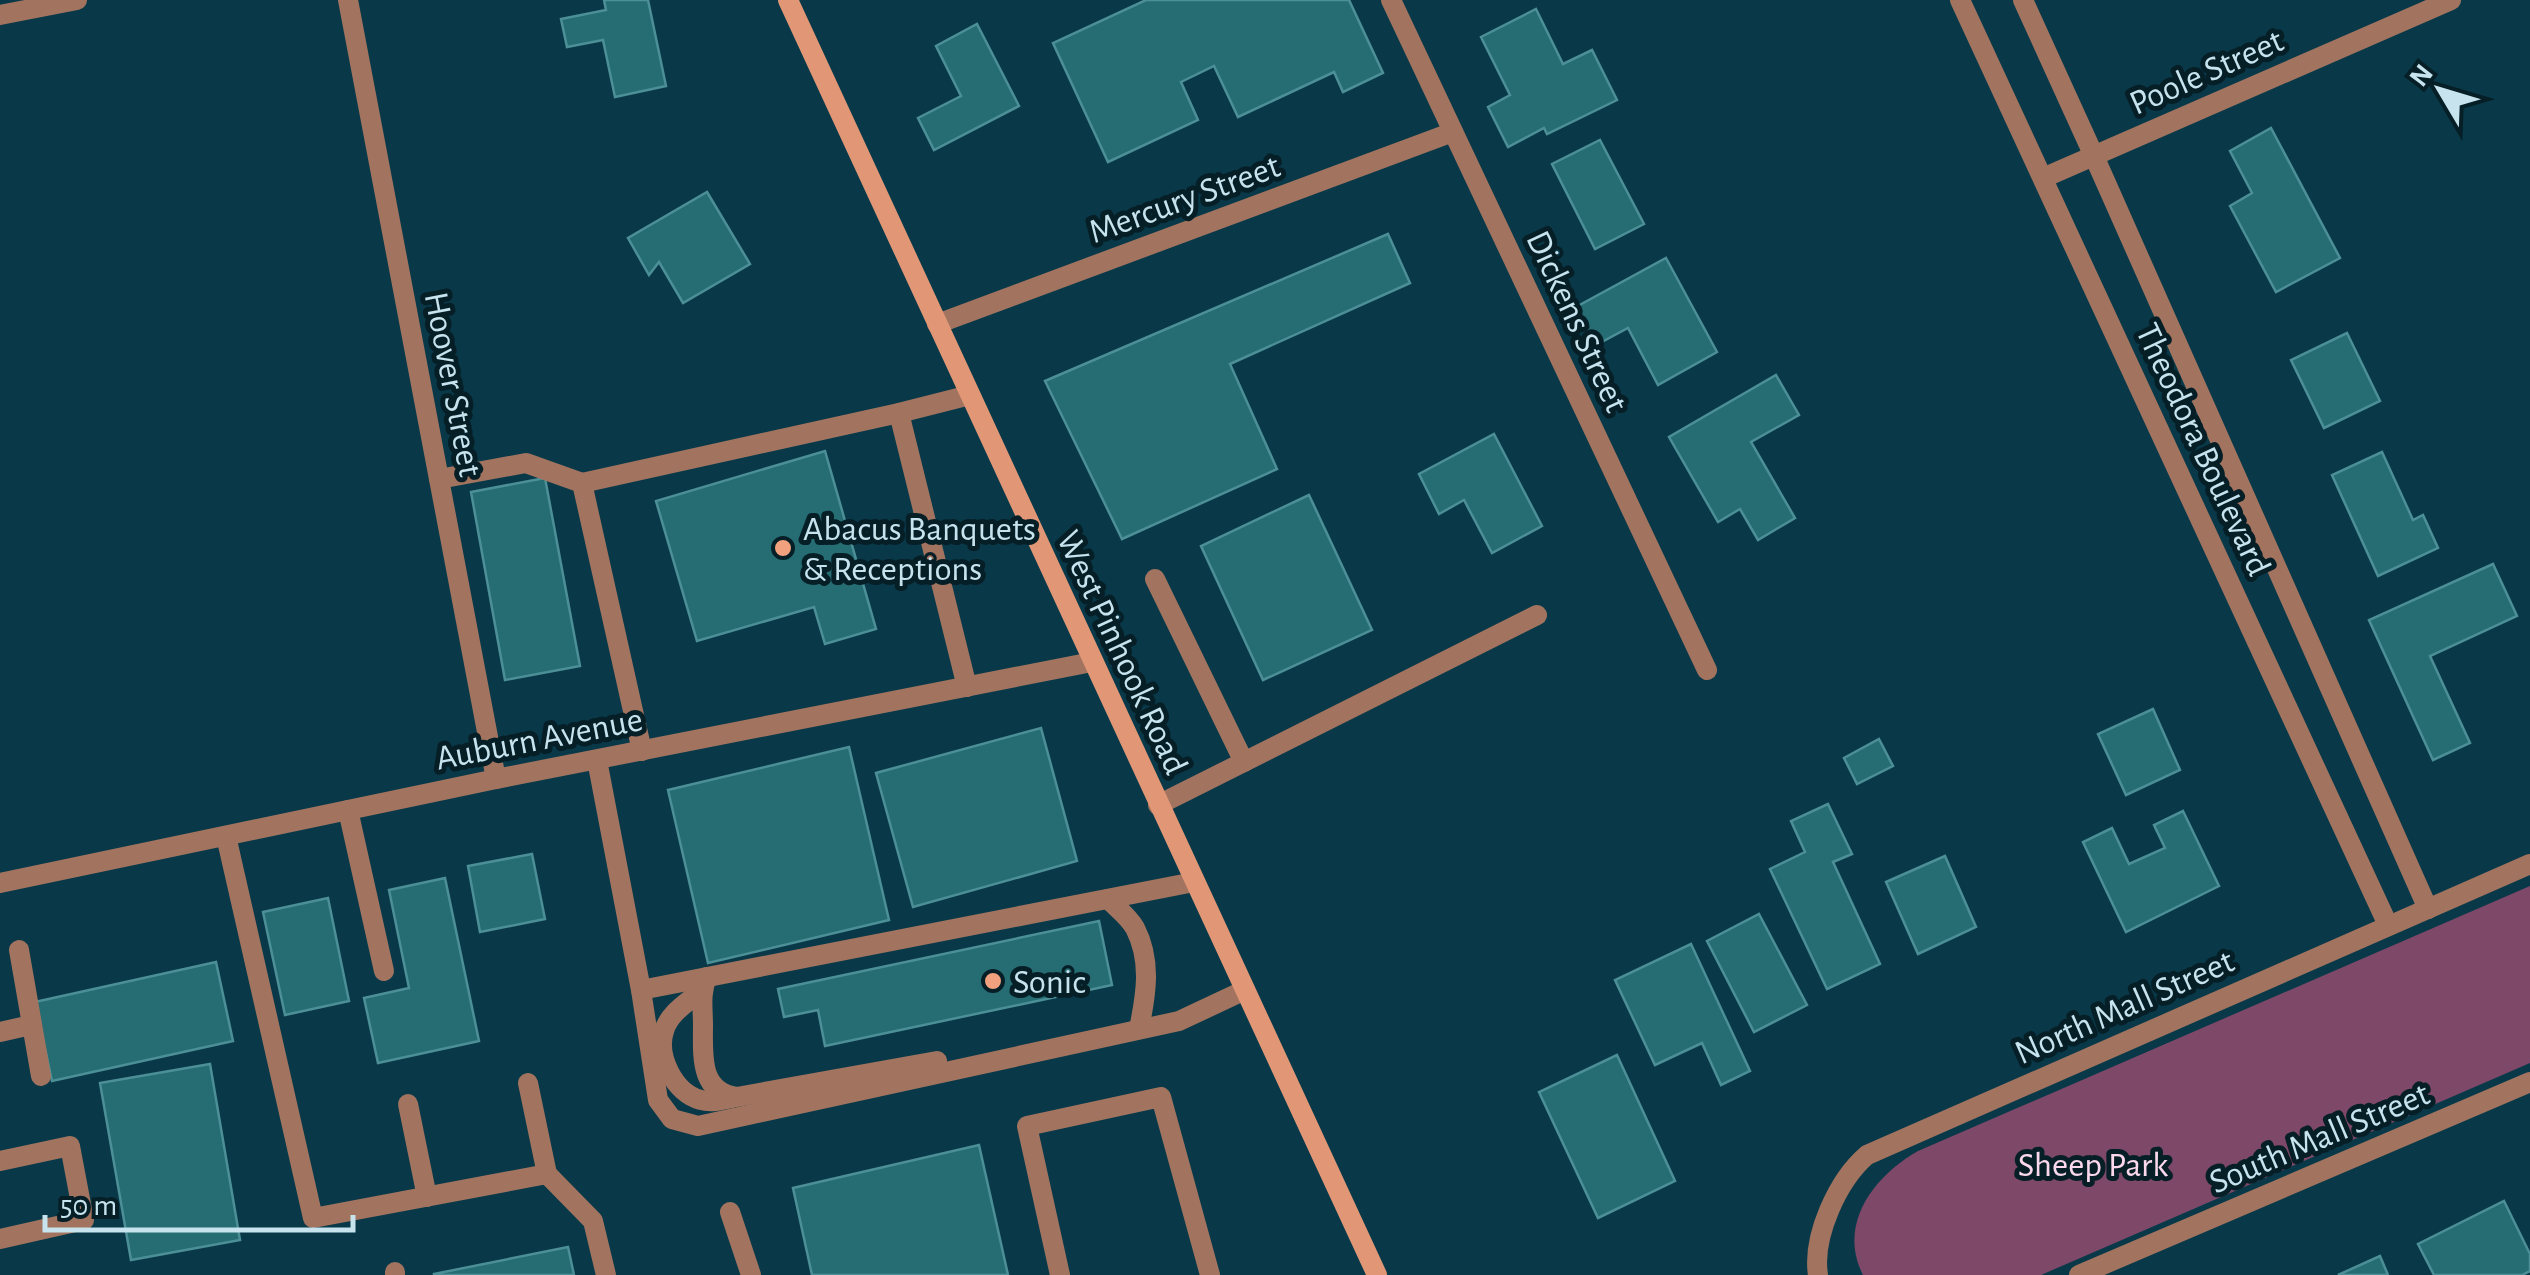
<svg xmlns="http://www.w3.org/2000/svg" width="2530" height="1275" font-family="'Alegreya Sans',sans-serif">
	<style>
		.green { fill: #7e4868 }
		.building { fill: #266c73; stroke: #4c8f96; stroke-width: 2.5 }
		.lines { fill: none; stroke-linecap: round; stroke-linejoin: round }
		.lane { stroke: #a2745f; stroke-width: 20 }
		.street { stroke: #a2745f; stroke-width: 20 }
		.secondary { stroke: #e19776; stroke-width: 20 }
		.poi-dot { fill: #f1a17d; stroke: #061f27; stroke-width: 4 }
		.labels { text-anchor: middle; stroke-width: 10; stroke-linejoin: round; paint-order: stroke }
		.street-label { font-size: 35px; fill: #c6e3ee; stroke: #061f27 }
		.poi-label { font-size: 35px; fill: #c6e3ee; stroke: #061f27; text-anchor: start }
		.park-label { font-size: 35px; fill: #fbd8eb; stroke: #061f27 }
	</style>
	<rect width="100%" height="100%" fill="#093949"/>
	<path class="green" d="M2530,886V1063L2041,1275H1863C1837,1224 1874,1176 1918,1151Z"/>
	<g class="building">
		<path d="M604,0H648L666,86L615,97L603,40L567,47L561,19L606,10Z"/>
		<path d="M1146,0H1349L1383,73L1343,92L1334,72L1238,117L1214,66L1181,82L1198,120L1108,162L1053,43Z"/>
		<path d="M1536,9L1563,64L1592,50L1617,100L1547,134L1544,128L1508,147L1488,107L1510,95L1481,37Z"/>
		<path d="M977,24L1019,106L934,150L918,118L961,96L936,46Z"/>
		<path d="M2271,128L2340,258L2276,292L2230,206L2252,193L2230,151Z"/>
		<path d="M1600,140L1644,224L1595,249L1552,164Z"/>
		<path d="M707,192L750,264L683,303L659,262L649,275L628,238Z"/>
		<path d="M1388,234L1410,283L1230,364L1277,469L1122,539L1045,381Z"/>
		<path d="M1666,258L1717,352L1658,385L1628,328L1596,345L1576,307Z"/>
		<path d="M2347,333L2380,401L2324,428L2291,360Z"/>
		<path d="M1776,375L1799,415L1751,442L1795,518L1758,540L1740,509L1718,522L1669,437Z"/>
		<path d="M1494,434L1542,526L1492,553L1464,500L1439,514L1419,474Z"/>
		<path d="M825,451L876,629L825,644L814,607L697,641L656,501Z"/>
		<path d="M2382,452L2413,520L2423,515L2438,548L2378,576L2332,475Z"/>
		<path d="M545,478L580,666L505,680L471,492Z"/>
		<path d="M1309,495L1372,630L1263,680L1201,546Z"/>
		<path d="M2493,564L2517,616L2430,656L2470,743L2433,760L2369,620Z"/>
		<path d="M2153,709L2180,770L2126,795L2098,734Z"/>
		<path d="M1041,728L1077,861L913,907L876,773Z"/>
		<path d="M1879,739L1893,766L1857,784L1844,758Z"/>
		<path d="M849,747L889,920L708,963L668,790Z"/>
		<path d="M1828,804L1852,854L1833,862L1880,964L1827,989L1770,869L1805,852L1791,821Z"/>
		<path d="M2183,811L2219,886L2126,932L2083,842L2112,828L2129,864L2165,848L2154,825Z"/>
		<path d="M532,854L545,919L480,932L468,866Z"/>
		<path d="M1945,856L1976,927L1918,954L1886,882Z"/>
		<path d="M445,878L479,1041L378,1063L364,998L409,988L389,890Z"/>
		<path d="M328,898L349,1001L285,1015L263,912Z"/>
		<path d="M1759,914L1807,1005L1754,1032L1707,941Z"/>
		<path d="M1099,921L1112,985L825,1046L818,1010L784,1017L778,989Z"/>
		<path d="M1691,944L1750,1071L1721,1085L1702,1043L1655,1065L1615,980Z"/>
		<path d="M216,962L233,1041L52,1081L35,1002Z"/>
		<path d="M1617,1055L1675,1181L1598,1218L1539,1092Z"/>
		<path d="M210,1064L240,1240L131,1260L100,1083Z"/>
		<path d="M979,1145L1008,1275H812L793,1188Z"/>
		<path d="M2504,1201L2530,1254V1271L2522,1275H2434L2418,1244Z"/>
		<path d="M568,1247L574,1275H434V1274Z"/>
		<path d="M2380,1256L2388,1275H2338Z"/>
	</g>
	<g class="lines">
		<g class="lane">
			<path d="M899,413L967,687"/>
			<path d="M439,479L526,463L582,483L642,751"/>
			<path d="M582,483L899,413L970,395"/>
			<path d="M1155,579L1244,762"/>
			<path d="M597,760L641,990"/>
			<path d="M1158,805L1537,615"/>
			<path d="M348,810L384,971"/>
			<path d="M226,836L313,1218L547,1174L528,1083"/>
			<path d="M1194,882L641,990L658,1100L672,1119L698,1126L1179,1021L1245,990"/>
			<path d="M1108,899C1117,908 1129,917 1135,928C1152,961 1146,995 1139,1029"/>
			<path d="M19,950L41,1076"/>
			<path d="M707,977C700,994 703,1008 703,1025C703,1055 699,1092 737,1097L937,1061"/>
			<path d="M701,991C688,1002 669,1013 664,1031C656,1056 674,1093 701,1100C711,1103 723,1100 732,1098"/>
			<path d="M0,1032L31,1025"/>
			<path d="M408,1104L427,1197"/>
			<path d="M0,1161L70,1146L84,1220L0,1239"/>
			<path d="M547,1174L593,1221L606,1275"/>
			<path d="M730,1212L751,1275"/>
			<path d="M395,1272V1275"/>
			<path d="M1060,1275L1027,1126L1161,1097L1210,1275"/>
		</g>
		<g class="street">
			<path d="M348,0L496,779"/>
			<path d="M1391,0L1707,670"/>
			<path d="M1960,0L2388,925"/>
			<path d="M2023,0L2094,156L2428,909"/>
			<path d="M0,15L77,0"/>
			<path d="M2043,178L2451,0"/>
			<path d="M937,324L1453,132"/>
			<path d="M0,883L496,779L1092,662"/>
			<path d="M1818,1275C1812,1236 1838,1180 1867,1155L2530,864"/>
			<path d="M2079,1275L2530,1082"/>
		</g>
		<path class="secondary" d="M788,0L1377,1275"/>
	</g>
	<g class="poi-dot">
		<circle cx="783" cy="548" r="10"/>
		<circle cx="993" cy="981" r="10"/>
	</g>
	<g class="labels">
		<g class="street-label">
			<text transform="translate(2206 71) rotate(-24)" y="12">Poole Street</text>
			<text transform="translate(1184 198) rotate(-20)" y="12">Mercury Street</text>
			<text transform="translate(1578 321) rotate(65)" y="12">Dickens Street</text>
			<text transform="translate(454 384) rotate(79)" y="12">Hoover Street</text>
			<text transform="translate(2204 449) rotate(65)" y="12">Theodora Boulevard</text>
			<text transform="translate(1123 652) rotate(65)" y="12">West Pinhook Road</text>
			<text transform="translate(539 738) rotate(-11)" y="12">Auburn Avenue</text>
			<text transform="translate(2124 1006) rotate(-24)" y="12">North Mall Street</text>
			<text transform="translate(2319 1137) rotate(-23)" y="12">South Mall Street</text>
		</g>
		<g class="poi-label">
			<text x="803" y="540">Abacus Banquets<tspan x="803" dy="40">&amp; Receptions</tspan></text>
			<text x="1013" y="993">Sonic</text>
		</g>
		<g class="park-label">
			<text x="2093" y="1176">Sheep Park</text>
		</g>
	</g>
	<g transform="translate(2440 90) rotate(308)" stroke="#061f27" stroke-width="8" paint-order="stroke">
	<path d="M0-8L18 38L0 25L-18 38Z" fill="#c6e3ee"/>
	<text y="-15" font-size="28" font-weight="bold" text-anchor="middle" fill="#c6e3ee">N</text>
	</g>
	<path d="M45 1215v15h308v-15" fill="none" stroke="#c6e3ee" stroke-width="5"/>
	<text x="60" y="1215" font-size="30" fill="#c6e3ee" stroke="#061f27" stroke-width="8" paint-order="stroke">50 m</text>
</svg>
